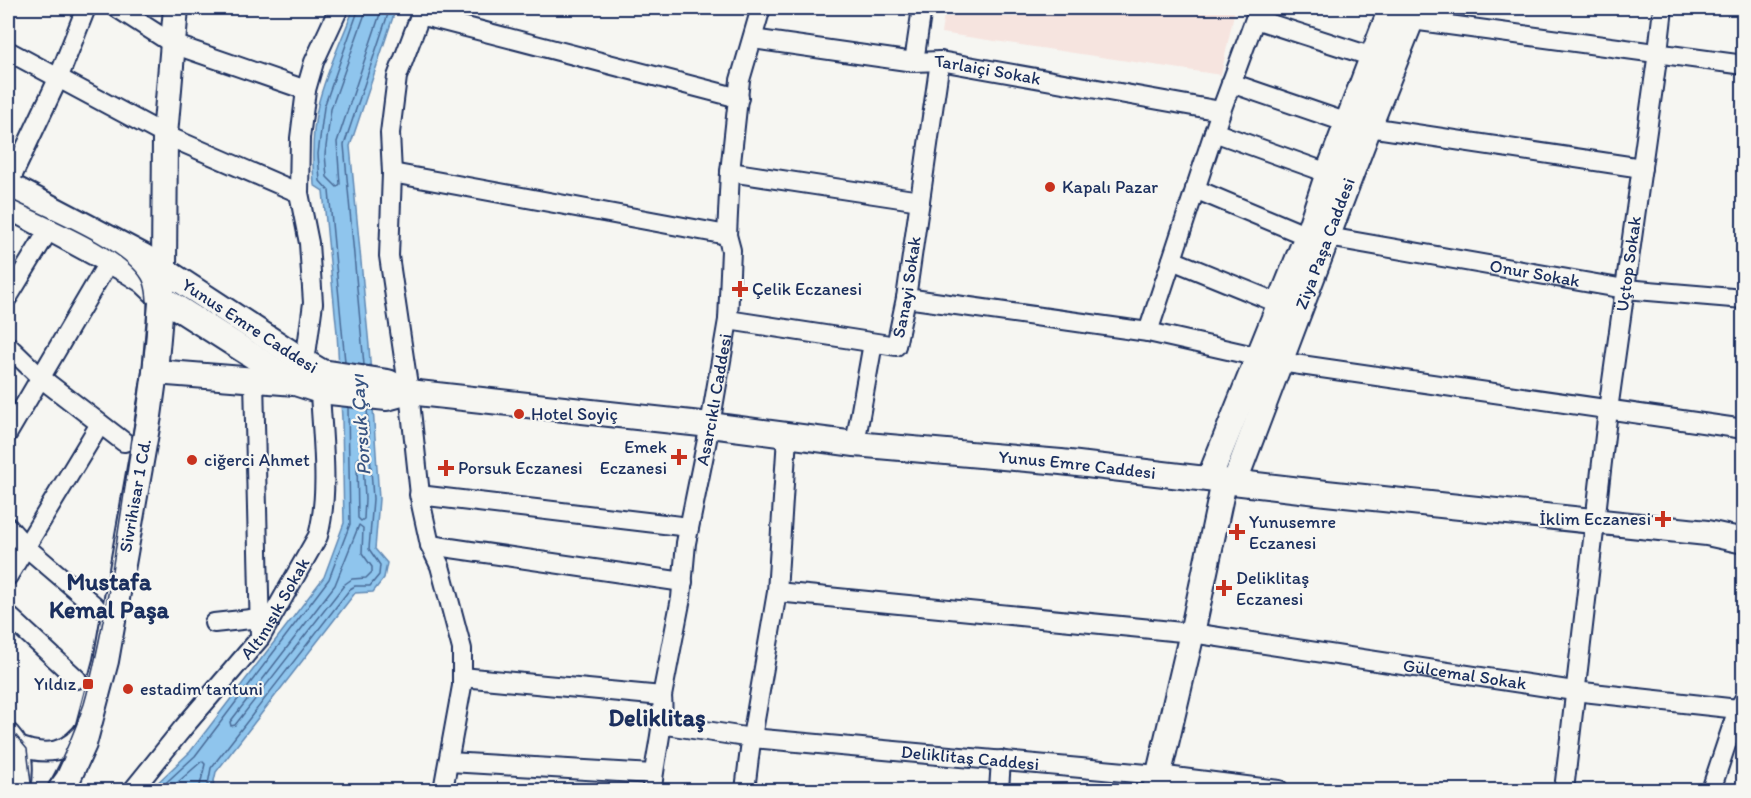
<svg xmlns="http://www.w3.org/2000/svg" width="1751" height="798" font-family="Itim,sans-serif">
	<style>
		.built { fill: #f6e4df }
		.water { fill: #8fc5ed; stroke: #6189b4; stroke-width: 1.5 }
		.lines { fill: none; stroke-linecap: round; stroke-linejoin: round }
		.shore { stroke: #496b97; stroke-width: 1.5 }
		.minor-casing { stroke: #1b2f5e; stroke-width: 22 }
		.major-casing { stroke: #1b2f5e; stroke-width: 28 }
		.minor { stroke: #f6f6f2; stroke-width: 18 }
		.major { stroke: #f6f6f2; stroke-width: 24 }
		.tram { stroke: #1b2f5e; stroke-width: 1.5 }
		.poi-dot { fill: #c8321e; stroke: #f6f6f2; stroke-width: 2 }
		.labels { text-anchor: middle; stroke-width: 4.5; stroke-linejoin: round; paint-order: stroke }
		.street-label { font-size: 18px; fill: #1b2f5e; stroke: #f6f6f2 }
		.poi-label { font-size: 18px; fill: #1b2f5e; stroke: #f6f6f2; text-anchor: start }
		.water-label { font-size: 20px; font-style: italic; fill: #385482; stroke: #f6f6f2 }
		.district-label { font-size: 24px; font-weight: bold; fill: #1b2f5e; stroke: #f6f6f2 }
	</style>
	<rect width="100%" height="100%" fill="#f6f6f2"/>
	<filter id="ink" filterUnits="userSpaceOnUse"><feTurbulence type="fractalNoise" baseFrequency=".0167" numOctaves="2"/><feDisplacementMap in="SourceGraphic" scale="12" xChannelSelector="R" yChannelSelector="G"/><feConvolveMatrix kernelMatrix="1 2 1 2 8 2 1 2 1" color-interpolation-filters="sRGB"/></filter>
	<g filter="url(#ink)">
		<path class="built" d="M945,8H1227L1235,9L1221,75L941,33Z"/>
		<path class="water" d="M354,8H396L350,146L369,346L379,499L375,549L387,563L384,578L373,592L355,593L216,772L212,790H150L190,752L324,577L344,523L342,419L337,333L323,191L314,185C312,158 312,131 318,105C326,72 342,39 354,8Z"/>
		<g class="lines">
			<g class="shore">
				<path d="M367,8L331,109L325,154L327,177L337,187L340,184L337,142L382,8"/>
				<path d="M345,362L329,191L320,181L318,154L324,107L359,8"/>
				<path d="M364,365L344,145L390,8"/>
				<path d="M360,457L363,460L365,499L364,519L361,521L358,518L357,460Z"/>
				<path d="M359,525L363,528L362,553L372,567V572L366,578L352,579L345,584L235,725L231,726L230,722L335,585Z"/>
				<path d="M158,790L195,756L329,579L350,524L348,407"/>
				<path d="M169,790L202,761L205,764L199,790"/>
				<path d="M207,790L211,768L350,589L355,586H370L379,575L380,565L369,549L373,499L367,409"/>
			</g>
			<g class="minor-casing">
				<g id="minor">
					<path d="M117,8L173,44L306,90"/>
					<path d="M423,8L397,77L390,133L392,173L389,256L409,392L421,504L430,545L440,566L462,649V686L443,790"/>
					<path d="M420,15L739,98"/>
					<path d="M1255,19L1373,57"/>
					<path d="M1412,20L1744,65"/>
					<path id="s1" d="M753,39L914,62L940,61L1221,111"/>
					<path d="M8,51L165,135L299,193"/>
					<path d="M914,62L922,8"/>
					<path d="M1231,83L1348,123"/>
					<path d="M1369,127L1642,168"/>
					<path d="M1214,132L1328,173"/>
					<path d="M730,172L920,201"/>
					<path d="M392,173L727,235"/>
					<path d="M8,185L58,79L86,8"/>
					<path d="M1195,189L1307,236"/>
					<path id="s2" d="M1328,237L1625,289L1744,299"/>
					<path d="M1172,260L1280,304"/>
					<path d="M8,297L50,228"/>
					<path d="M906,298L1148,332L1259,357"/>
					<path id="s3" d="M728,320L896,346L906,298L940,61"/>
					<path d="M1148,332L1221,111L1259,8"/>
					<path d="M8,346L41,378L124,442"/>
					<path d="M305,362L313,303L309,243L299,193L300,138L306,90L314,62L339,8"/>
					<path d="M1280,362L1744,429"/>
					<path d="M254,380L260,636"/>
					<path d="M8,433L109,261"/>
					<path d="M855,444L873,343"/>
					<path d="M419,495L689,527"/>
					<path d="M8,527L26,547L95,606"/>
					<path d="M430,545L683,582"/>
					<path d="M8,576L100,424"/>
					<path id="s4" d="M777,592L1192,633L1574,691L1738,709"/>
					<path d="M8,615L77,679"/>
					<path d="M214,623L260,618"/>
					<path d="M462,677L662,696"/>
					<path id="s5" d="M660,724L752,738L1158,775L1279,790"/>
					<path d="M16,745C46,757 68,754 87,726"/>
					<path d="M449,762L653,774"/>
					<path id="s6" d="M133,790L183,728L260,638L318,536C330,490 322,438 320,391"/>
					<path id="s7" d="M652,790C654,759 665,727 662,696L681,598L686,543L710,425L728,320L731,250L727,235L730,172L740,80L761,8"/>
					<path d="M745,790L750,749L777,592L787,437"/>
					<path d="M999,790L1001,760"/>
					<path id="s8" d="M1564,790L1608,410L1658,52L1663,8"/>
					<path d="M1711,790L1738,709L1743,701"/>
				</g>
			</g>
			<g class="major-casing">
				<g id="major">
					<path id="s9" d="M8,185L143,256L305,362L322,372L388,382L409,392L710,425L855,444L1061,462L1326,493L1707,533L1744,541"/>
					<path d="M8,206L128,271L144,281L162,298L295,383"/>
					<path d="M155,372L295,383L320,391L387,398L409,392"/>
					<path d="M1209,479L1307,236L1328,173L1391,8"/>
					<path id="s10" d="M1235,481L1369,127L1416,8"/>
					<path d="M8,736C22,751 21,771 18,790"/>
					<path id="s11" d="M60,790L68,779L84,744L106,661L149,416L155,372L164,269L165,135L176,8"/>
					<path d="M1155,790L1192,633L1224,482"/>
				</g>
			</g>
			<use href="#minor" class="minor"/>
			<use href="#major" class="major"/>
			<g class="tram">
				<path d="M8,198C43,216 122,246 142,279C155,300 140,383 136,409C128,469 119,529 109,589C102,627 95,666 84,704C74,733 61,764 45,790"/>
				<path d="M8,726L27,749L31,783L29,790"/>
			</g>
		</g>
	</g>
	<g class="poi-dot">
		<circle cx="1050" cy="187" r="6"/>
		<path d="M737 280h6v6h6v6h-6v6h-6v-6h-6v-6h6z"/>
		<circle cx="519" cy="414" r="6"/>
		<path d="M676 448h6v6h6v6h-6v6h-6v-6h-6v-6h6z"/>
		<circle cx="192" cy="460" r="6"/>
		<path d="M443 459h6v6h6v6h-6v6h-6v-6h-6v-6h6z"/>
		<path d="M1660 510h6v6h6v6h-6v6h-6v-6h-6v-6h6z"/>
		<path d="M1234 523h6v6h6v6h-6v6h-6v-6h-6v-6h6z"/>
		<path d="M1221 579h6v6h6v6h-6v6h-6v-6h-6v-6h6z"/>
		<rect x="82" y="678" width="12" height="12" rx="3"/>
		<circle cx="128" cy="689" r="6"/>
	</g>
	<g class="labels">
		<g class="street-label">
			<text dy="6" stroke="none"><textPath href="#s1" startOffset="237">Tarlaiçi Sokak</textPath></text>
			<text dy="6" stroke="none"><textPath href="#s10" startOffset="254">Ziya Paşa Caddesi</textPath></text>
			<text dy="6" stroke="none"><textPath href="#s8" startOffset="530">Üçtop Sokak</textPath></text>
			<text dy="6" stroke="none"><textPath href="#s2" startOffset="210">Onur Sokak</textPath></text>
			<text dy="6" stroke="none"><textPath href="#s3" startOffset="230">Sanayi Sokak</textPath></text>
			<text dy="6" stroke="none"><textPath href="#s9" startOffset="280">Yunus Emre Caddesi</textPath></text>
			<text dy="6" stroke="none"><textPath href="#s7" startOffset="396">Asarcıklı Caddesi</textPath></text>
			<text dy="6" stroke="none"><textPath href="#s9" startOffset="1128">Yunus Emre Caddesi</textPath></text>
			<text dy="6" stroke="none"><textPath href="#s11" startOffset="306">Sivrihisar 1 Cd.</textPath></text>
			<text dy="6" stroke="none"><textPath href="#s6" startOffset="231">Altınışık Sokak</textPath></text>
			<text dy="6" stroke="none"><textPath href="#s4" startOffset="693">Gülcemal Sokak</textPath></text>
			<text dy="6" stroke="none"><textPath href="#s5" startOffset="312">Deliklitaş Caddesi</textPath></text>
		</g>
		<g class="poi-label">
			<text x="1062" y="193">Kapalı Pazar</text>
			<text x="752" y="295">Çelik Eczanesi</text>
			<text x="531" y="420">Hotel Soyiç</text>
			<text x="667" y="453" text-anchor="end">Emek<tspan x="667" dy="21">Eczanesi</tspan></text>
			<text x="204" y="466">ciğerci Ahmet</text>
			<text x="458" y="474">Porsuk Eczanesi</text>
			<text x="1651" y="525" text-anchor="end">İklim Eczanesi</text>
			<text x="1249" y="528">Yunusemre<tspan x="1249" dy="21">Eczanesi</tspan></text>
			<text x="1236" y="584">Deliklitaş<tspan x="1236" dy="21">Eczanesi</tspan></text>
			<text x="76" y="690" text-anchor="end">Yıldız</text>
			<text x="140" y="695">estadim tantuni</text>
		</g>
		<g class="water-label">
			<text transform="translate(360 425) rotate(-94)" y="7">Porsuk Çayı</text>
		</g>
		<g class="district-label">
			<text x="109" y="590">Mustafa<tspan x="109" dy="28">Kemal Paşa</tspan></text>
			<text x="657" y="726">Deliklitaş</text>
		</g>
	</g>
	<rect width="1751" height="798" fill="none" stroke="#f6f6f2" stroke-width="30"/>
	<rect x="15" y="15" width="1721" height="768" fill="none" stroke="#1b2f5e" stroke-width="2" filter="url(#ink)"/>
</svg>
